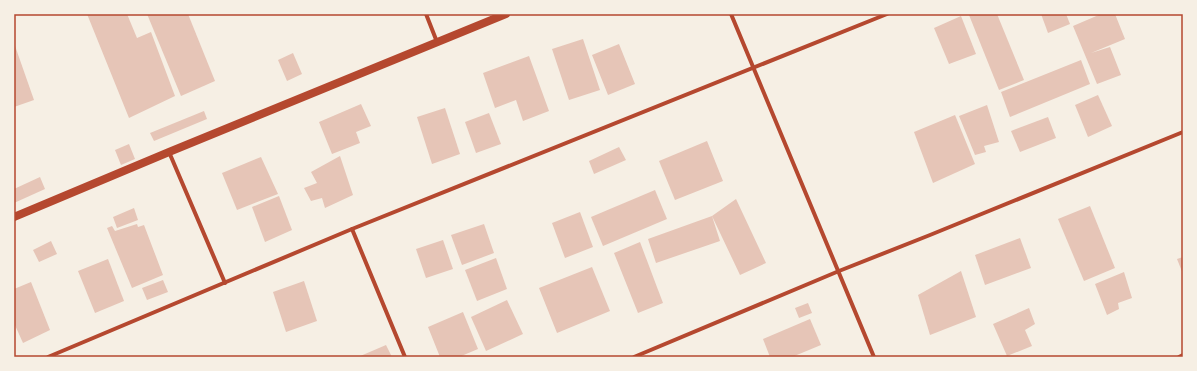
<svg xmlns="http://www.w3.org/2000/svg" width="1197" height="371" font-family="Raleway,sans-serif">
	<style>
		.building { fill: #e6c5b7 }
		.lines { fill: none; stroke-linecap: round; stroke-linejoin: round }
		.minor { stroke: #b5482f; stroke-width: 4 }
		.secondary { stroke: #b5482f; stroke-width: 8 }
		.neatline { fill: none; stroke: #b5482f; stroke-width: 1.5 }
	</style>
	<rect width="100%" height="100%" fill="#f6efe4"/>
	<g class="building">
		<path d="M87,14H127L137,38L151,32L175,96L129,118Z"/>
		<path d="M147,14H188L215,81L181,96Z"/>
		<path d="M971,14H997L1024,80L999,90L969,15Z"/>
		<path d="M1041,14H1066L1070,24L1048,33Z"/>
		<path d="M1101,14H1115L1125,39L1091,53L1110,47L1121,75L1097,84L1073,26Z"/>
		<path d="M961,16L976,54L949,64L934,28Z"/>
		<path d="M583,39L600,90L569,100L552,49Z"/>
		<path d="M14,43L34,100L14,107Z"/>
		<path d="M619,44L635,84L608,95L592,55Z"/>
		<path d="M293,53L302,74L287,81L278,60Z"/>
		<path d="M529,56L549,111L523,121L516,100L495,108L483,73Z"/>
		<path d="M1081,60L1090,84L1010,117L1001,92Z"/>
		<path d="M1098,95L1112,126L1088,137L1075,105Z"/>
		<path d="M361,104L371,126L356,132L360,143L332,154L319,122Z"/>
		<path d="M987,105L999,142L984,146L986,152L975,155L959,116Z"/>
		<path d="M445,108L460,154L432,164L417,117Z"/>
		<path d="M204,111L207,119L154,141L150,133Z"/>
		<path d="M489,113L501,144L476,153L465,122Z"/>
		<path d="M955,115L975,164L933,183L914,132Z"/>
		<path d="M1048,117L1056,138L1020,152L1011,131Z"/>
		<path d="M707,141L723,181L675,200L659,161Z"/>
		<path d="M129,144L135,159L121,165L115,150Z"/>
		<path d="M619,147L626,160L594,174L589,161Z"/>
		<path d="M340,156L353,195L325,208L322,198L311,201L304,188L317,183L311,172Z"/>
		<path d="M261,157L278,194L237,210L222,173Z"/>
		<path d="M40,177L45,189L14,203V189Z"/>
		<path d="M655,190L667,219L603,246L591,217Z"/>
		<path d="M279,196L292,230L265,242L252,207Z"/>
		<path d="M736,199L766,263L740,275L712,216L720,241L656,263L648,239L712,216Z"/>
		<path d="M1090,206L1115,268L1084,281L1058,219Z"/>
		<path d="M134,208L138,220L117,228L113,217Z"/>
		<path d="M580,212L593,247L565,258L552,223Z"/>
		<path d="M137,224L138,227L144,225L163,275L132,288L107,228L112,226L115,231Z"/>
		<path d="M484,224L494,253L462,265L451,235Z"/>
		<path d="M1020,238L1031,268L985,285L975,255Z"/>
		<path d="M443,240L453,269L426,278L416,249Z"/>
		<path d="M51,241L57,254L39,262L33,250Z"/>
		<path d="M640,242L663,303L638,313L614,253Z"/>
		<path d="M1183,257V274L1177,259Z"/>
		<path d="M496,258L507,289L477,301L465,270Z"/>
		<path d="M108,259L124,301L95,313L78,271Z"/>
		<path d="M592,267L610,311L557,333L539,288Z"/>
		<path d="M961,271L976,317L930,335L918,295Z"/>
		<path d="M1124,272L1132,298L1118,303L1119,309L1107,315L1095,284Z"/>
		<path d="M163,280L168,292L147,300L142,288Z"/>
		<path d="M304,281L317,321L286,332L273,292Z"/>
		<path d="M31,282L50,330L23,343L14,323V289Z"/>
		<path d="M507,300L523,334L486,351L471,317Z"/>
		<path d="M808,303L812,313L799,318L795,308Z"/>
		<path d="M1029,308L1035,324L1025,330L1032,346L1007,356L993,324Z"/>
		<path d="M463,312L478,349L459,357H440L428,327Z"/>
		<path d="M810,319L821,345L792,357H770L763,339Z"/>
		<path d="M386,345L392,357H358Z"/>
	</g>
	<g class="lines">
		<g class="minor">
			<path d="M426,14L437,42"/>
			<path d="M731,14L874,357"/>
			<path d="M169,152L225,283"/>
			<path d="M352,229L405,357"/>
			<path d="M48,357L352,229L887,14"/>
			<path d="M634,357L839,271L930,235L1183,132"/>
			<path d="M1179,357L1183,355"/>
		</g>
		<path class="secondary" d="M14,217L169,152L506,14"/>
	</g>
	<rect width="1197" height="371" fill="none" stroke="#f6efe4" stroke-width="30"/>
	<rect x="15" y="15" width="1167" height="341" class="neatline"/>
</svg>
